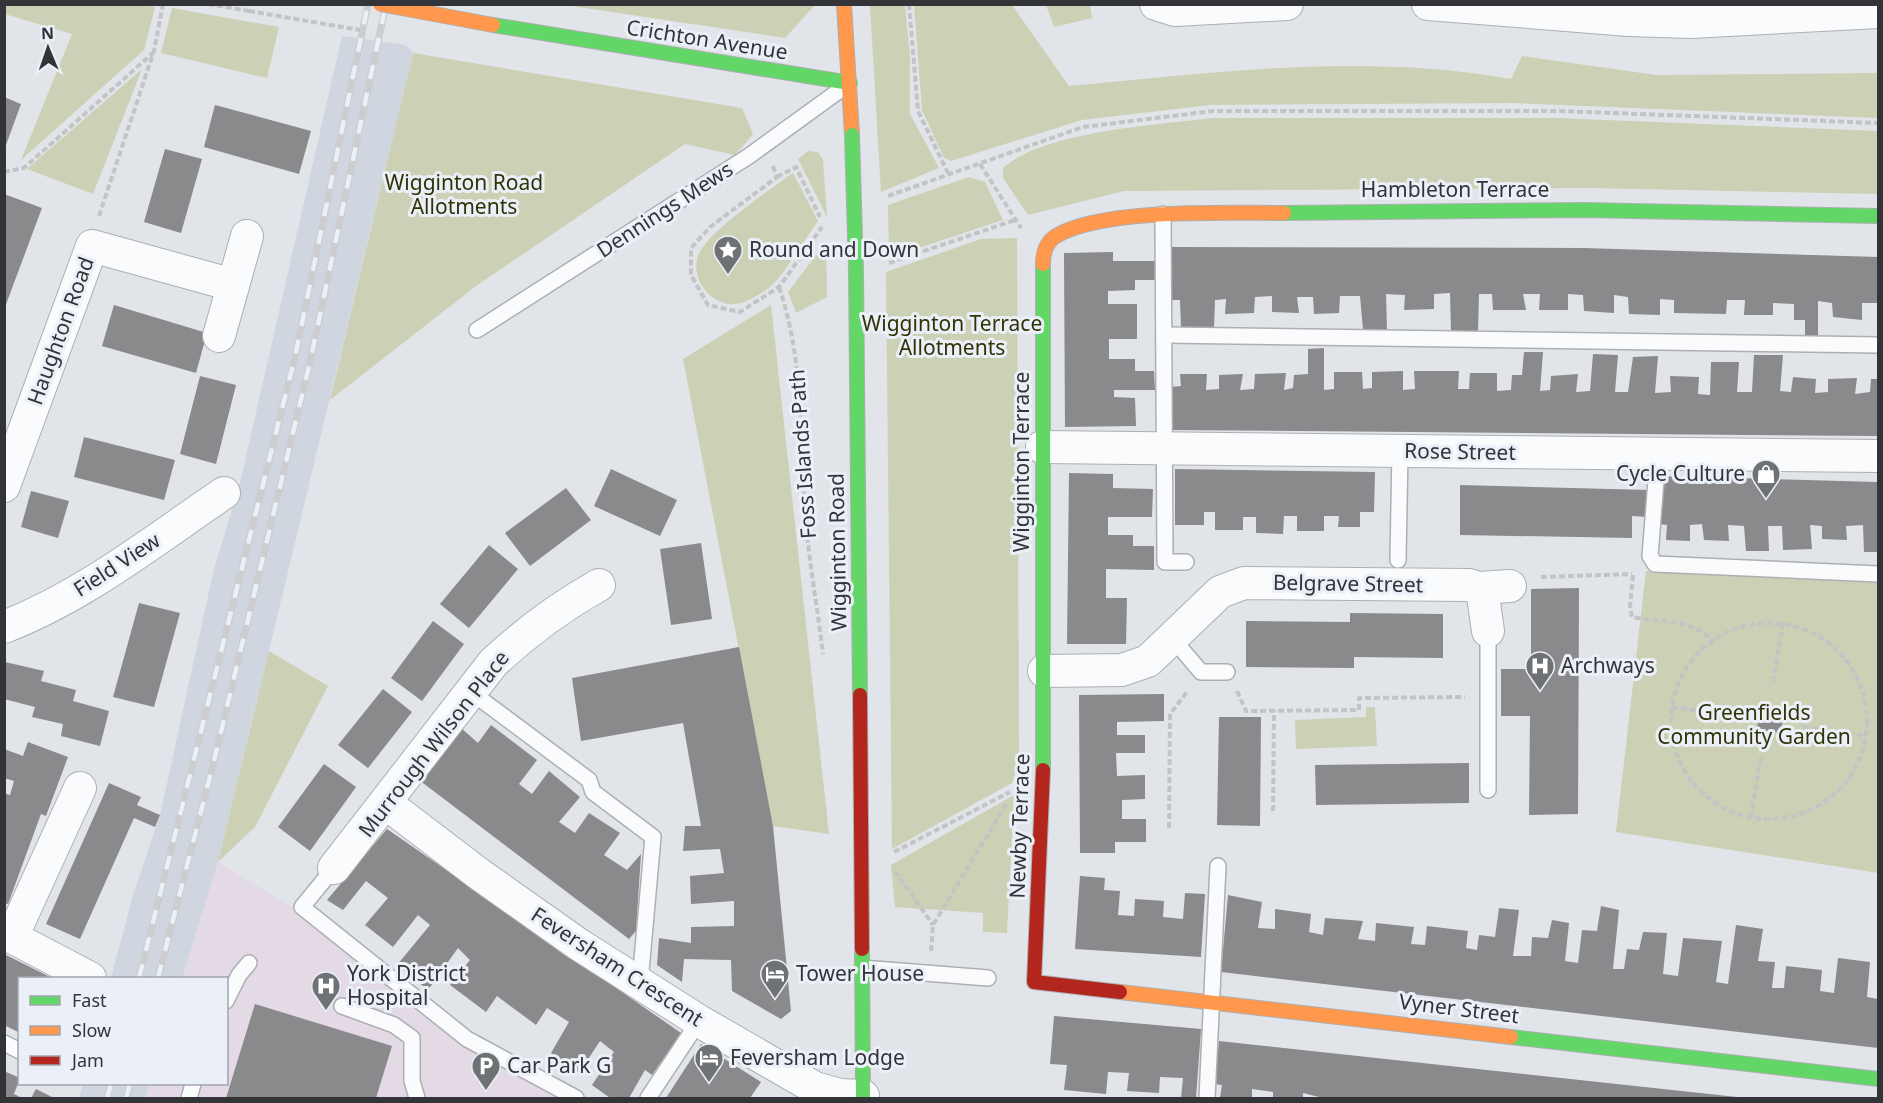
<svg xmlns="http://www.w3.org/2000/svg" width="1883" height="1103" font-family="'Noto Sans',sans-serif">
	<style>
		.built { fill: #d0d6df }
		.medical { fill: #e3dae6 }
		.green { fill: #ccd1b5 }
		.building { fill: #8a898b }
		.lines { fill: none; stroke-linecap: round; stroke-linejoin: round }
		.lane-casing { stroke: #adafb2; stroke-width: 18 }
		.street-casing { stroke: #adafb2; stroke-width: 34 }
		.fast-casing { stroke: #adafb2; stroke-width: 16 }
		.slow-casing { stroke: #adafb2; stroke-width: 16 }
		.jam-casing { stroke: #adafb2; stroke-width: 16 }
		.path { stroke: #c2c4c5; stroke-width: 4; stroke-dasharray: 6 3; stroke-linecap: butt }
		.lane { stroke: #fafbfc; stroke-width: 15 }
		.street { stroke: #fafbfc; stroke-width: 32 }
		.fast { stroke: #63d668; stroke-width: 14 }
		.slow { stroke: #ff974d; stroke-width: 14 }
		.jam { stroke: #b3261e; stroke-width: 14 }
		.rail-casing { stroke: #cccdce; stroke-width: 7 }
		.rail { stroke: #ebf0f8; stroke-width: 4.5; stroke-dasharray: 14; stroke-linecap: butt }
		.fast-bridge-casing { stroke: #adafb2; stroke-width: 16; stroke-linecap: butt }
		.slow-bridge-casing { stroke: #adafb2; stroke-width: 16; stroke-linecap: butt }
		.path-bridge { stroke: #c2c4c5; stroke-width: 4; stroke-dasharray: 6 3; stroke-linecap: butt }
		.fast-bridge { stroke: #63d668; stroke-width: 14 }
		.slow-bridge { stroke: #ff974d; stroke-width: 14 }
		.labels { text-anchor: middle; stroke-width: 6; stroke-linejoin: round; paint-order: stroke }
		.street-label { font-size: 21px; fill: #323437; stroke: #ebf0f8 }
		.park-label { font-size: 21px; fill: #313305; stroke: #ebf0f8 }
		.poi-label { font-size: 21px; fill: #323437; stroke: #ebf0f8; text-anchor: start }
	</style>
	<rect width="100%" height="100%" fill="#e1e4e8"/>
	<g class="built">
		<path d="M342,36L406,45L413,53L218,862L183,978H111L133,895L160,815L214,569L239,487Z"/>
		<path d="M83,1084H150L145,1098H79Z"/>
	</g>
	<path class="medical" d="M218,862L298,911L465,1043L569,1098H145L150,1084H226V978H182Z"/>
	<g class="green">
		<path d="M143,5L155,7L144,50L21,160L72,34L5,14V5Z"/>
		<path d="M815,5L785,38L565,5L815,4Z"/>
		<path d="M870,5H905L910,57V114L939,168L881,192Z"/>
		<path d="M914,5H1012L1069,86C1215,72 1365,53 1511,79L1522,56L1656,75L1878,73V118L1512,103L1211,105L1082,120L951,161L944,158L922,110Z"/>
		<path d="M1046,5H1090L1092,18L1054,27Z"/>
		<path d="M172,8L279,27L267,78L161,53Z"/>
		<path d="M413,53L742,108L753,134L735,155L685,144L476,286L330,400Z"/>
		<path d="M142,69L93,194L27,169Z"/>
		<path d="M1212,118H1556L1878,131V194L1587,188L1124,191L1028,215L1003,178V168C1044,131 1157,125 1212,118Z"/>
		<path d="M808,151L818,152L823,160L827,217L798,159Z"/>
		<path d="M793,173L818,221C808,235 780,280 769,288C760,294 747,303 736,304C709,307 686,273 701,250C716,226 768,191 793,173Z"/>
		<path d="M969,177L985,182L1003,220L889,258L888,205Z"/>
		<path d="M1017,238L1019,760L1012,783L892,849L886,272L981,239Z"/>
		<path d="M826,242L827,297L796,313L788,292Z"/>
		<path d="M771,305L829,834L773,826L683,359Z"/>
		<path d="M1646,571L1878,582V873L1616,832Z"/>
		<path d="M269,651L328,686L255,827L218,862Z"/>
		<path d="M1366,707H1375L1377,746L1296,749L1295,720L1366,717Z"/>
		<path d="M1014,795L1007,933L983,932V913L895,907L891,865Z"/>
	</g>
	<g class="building">
		<path d="M4,97L21,104L6,145L4,144Z"/>
		<path d="M215,105L311,131L299,174L204,147Z"/>
		<path d="M165,149L202,159L181,233L144,222Z"/>
		<path d="M4,194L42,208L5,307H4Z"/>
		<path d="M1170,247L1583,248L1878,257V303H1862V320L1833,317L1832,303L1818,301V336L1805,337V320H1794V304L1773,303V315H1744L1745,300H1727L1726,314L1674,313V300L1660,299V315L1629,314L1628,297L1614,295V313L1584,311L1583,295L1568,294V310H1539L1540,294H1523L1526,310H1493L1492,294H1479L1478,332L1451,331L1450,293L1434,294V309L1404,310L1405,295L1386,294L1387,330L1363,329L1360,296H1340L1339,313L1314,314L1313,297H1297L1299,313L1272,312V296L1255,297L1254,313L1225,314L1226,299L1215,300L1214,328H1181L1180,300H1170Z"/>
		<path d="M1113,252V261H1156V280H1135V290L1108,291V304H1137V339H1109V359H1135V371H1154L1155,390H1114V397L1135,398L1136,426L1065,427L1064,253Z"/>
		<path d="M114,305L207,333L196,373L102,346Z"/>
		<path d="M1324,348V390L1334,389V372H1362L1363,389L1372,388V372L1403,371V390L1415,389L1414,371H1459L1458,389H1469L1470,373H1497V391L1511,390L1512,375H1522L1524,352H1543L1540,391L1550,390L1551,376L1578,374L1576,392L1590,391L1593,354L1618,355L1615,392H1628L1633,357L1658,356L1655,393L1671,392L1670,376L1699,377L1698,394L1710,395L1711,362H1739L1737,392H1752L1754,355H1783L1780,391L1791,392L1793,377L1816,379L1815,393L1828,392V379L1857,378L1855,394L1870,392L1871,379H1878V436L1170,430V387L1181,386L1180,374H1207L1206,390L1219,389V375L1243,374L1240,390L1254,389L1255,374L1286,373L1284,390L1293,388L1294,375L1308,374V349Z"/>
		<path d="M200,376L236,385L216,464L180,454Z"/>
		<path d="M84,437L175,460L164,500L74,477Z"/>
		<path d="M611,469L677,500L660,536L594,506Z"/>
		<path d="M1175,469L1375,472L1374,512H1360V527H1338L1339,516H1324V531H1297V516H1284L1283,534L1256,533V517H1243V530H1215V512H1204V525H1175Z"/>
		<path d="M1069,473L1113,474V488L1153,489L1152,517H1108V535H1133V546H1154V570L1106,569V598H1127L1126,644H1067Z"/>
		<path d="M1664,476L1878,482V552H1864L1863,525L1846,526L1847,540L1822,539V526L1810,525L1812,549L1783,550L1782,526H1768L1769,551H1746L1744,526L1728,525L1729,541L1704,540L1702,524L1690,525V541L1666,540L1667,525L1659,524Z"/>
		<path d="M1460,485L1648,490V517L1632,516V538L1460,535Z"/>
		<path d="M566,488L591,520L530,566L505,533Z"/>
		<path d="M31,491L69,501L58,538L21,527Z"/>
		<path d="M701,543L712,619L671,625L660,549Z"/>
		<path d="M489,545L518,569L469,628L440,604Z"/>
		<path d="M1579,588L1578,814L1529,815L1530,716H1501V669H1531V589Z"/>
		<path d="M139,603L180,613L154,707L113,697Z"/>
		<path d="M1350,613L1443,614V658L1354,657V668L1246,667V621L1350,622Z"/>
		<path d="M433,621L464,644L422,701L391,678Z"/>
		<path d="M739,647L773,826L791,1011L781,1019L732,991L731,960L684,959L682,982L657,965L659,938L691,943V927L734,926V901L691,904L690,876L724,873L720,849L683,851L685,826H701L683,723L581,741L572,678Z"/>
		<path d="M5,662L44,671L41,681L76,690L73,701L109,711L100,746L61,736L63,724L32,717L35,707L4,699Z"/>
		<path d="M383,689L412,712L368,768L338,745Z"/>
		<path d="M1164,694V721L1117,722V735H1145V753H1116L1117,776L1145,775V799L1122,800V819H1146V842H1115V853H1080L1079,695Z"/>
		<path d="M1760,707L1785,710L1780,733L1757,730Z"/>
		<path d="M1219,717H1261L1260,826L1217,825Z"/>
		<path d="M491,725L537,760L519,784L532,794L549,771L580,797L559,822L575,833L589,813L620,833L604,855L627,870L641,854L636,931L629,939L419,780L460,727L478,743Z"/>
		<path d="M28,742L68,757L46,816L41,814L8,904L4,903V793L10,795L14,781L4,778V749L23,756Z"/>
		<path d="M1469,763V803L1316,805L1315,765Z"/>
		<path d="M324,764L356,787L310,851L278,827Z"/>
		<path d="M109,783L141,797L137,805L160,815L155,827L134,818L80,939L46,924Z"/>
		<path d="M387,829L681,1033L652,1075L645,1070L629,1098H610L592,1085L614,1052L600,1041L579,1073L551,1053L569,1022L547,1008L536,1025L497,996L486,1012L450,985L470,960L458,948L428,990L397,965L430,925L418,915L393,947L365,925L388,898L366,881L343,910L327,900Z"/>
		<path d="M1080,876L1105,878L1104,890L1120,891L1118,915L1134,916L1135,899L1164,901L1163,917L1183,919L1185,893L1205,894L1201,957L1075,949Z"/>
		<path d="M1228,895L1262,902L1258,928L1275,929V909L1311,914L1309,932L1323,935L1325,918L1363,921L1358,939L1375,941L1376,923L1414,927L1411,944L1425,945L1427,926L1468,931L1466,948L1477,950L1479,935L1495,937L1499,908L1519,910L1513,956H1531L1532,937L1548,938L1552,920L1569,923L1565,961L1578,963L1582,930L1597,931L1601,906L1619,910L1613,969H1624L1627,949L1639,950L1643,932L1667,933L1663,974L1678,976L1683,938L1722,941L1716,982L1728,984L1736,925L1763,929L1758,961L1775,962L1772,988H1784L1786,966L1822,970L1820,991L1834,993L1838,958L1870,962L1867,997L1878,999V1048L1221,972Z"/>
		<path d="M4,954L52,978H20L18,1032L4,1025Z"/>
		<path d="M255,1004L392,1046L376,1098H226Z"/>
		<path d="M1054,1016L1201,1029L1196,1098H1181L1183,1078L1160,1077L1159,1093L1127,1091L1129,1073L1108,1072L1106,1094L1064,1090L1067,1065L1050,1064Z"/>
		<path d="M1219,1041L1737,1097V1098H1323L1303,1093V1098H1273V1092L1252,1089V1098H1220L1222,1085L1215,1084Z"/>
		<path d="M701,1044L761,1082L750,1098H666Z"/>
		<path d="M4,1071L20,1078L14,1094L22,1098H4Z"/>
		<path d="M36,1089L54,1098H31Z"/>
	</g>
	<g class="lines">
		<g class="lane-casing">
			<g id="lane">
				<path d="M1163,214L1165,562H1186"/>
				<path d="M477,330L749,156L847,85"/>
				<path d="M1165,335L1878,345"/>
				<path d="M1658,455L1650,556L1655,564L1878,574"/>
				<path d="M1398,560L1400,451"/>
				<path d="M1488,631V790"/>
				<path d="M1173,639L1201,672H1227"/>
				<path d="M471,692L589,780L593,792L653,837L640,982"/>
				<path d="M334,868L302,907L467,1039L576,1098"/>
				<path d="M862,968L988,978"/>
				<path d="M226,1001L239,975L249,963"/>
				<path d="M342,1006L394,1025L412,1038V1081L417,1098"/>
				<path d="M4,1043L20,1051"/>
				<path d="M189,1098L193,1084"/>
				<path d="M648,1098L699,1021"/>
				<path d="M1207,1098L1218,866"/>
			</g>
		</g>
		<g class="street-casing">
			<g id="street">
				<path d="M1156,4L1175,10L1287,4"/>
				<path d="M1428,4L1629,20L1691,22L1878,12"/>
				<path d="M219,336L247,236"/>
				<path d="M1042,447L1878,456"/>
				<path d="M4,486L92,246L233,285"/>
				<path d="M1478,588L1510,586"/>
				<path d="M4,627C84,596 153,541 224,493"/>
				<path d="M1044,671L1122,670L1148,661L1220,592L1244,583L1469,585L1478,588L1483,596L1488,631"/>
				<path d="M387,804L479,874L578,944L699,1021L815,1088L840,1095L863,1096"/>
				<path d="M334,868L493,663C526,632 560,607 599,585"/>
				<path d="M4,933L90,978"/>
				<path d="M12,937L80,788"/>
			</g>
		</g>
		<g class="fast-casing">
			<g id="fast">
				<path d="M493,25L850,83"/>
				<path d="M1284,213L1584,210L1878,216"/>
				<path d="M856,271L860,695"/>
				<path d="M1043,770V264"/>
				<path d="M862,949L863,1098"/>
				<path d="M1511,1037L1878,1079"/>
			</g>
		</g>
		<g class="slow-casing">
			<g id="slow">
				<path d="M844,4L852,135"/>
				<path d="M1043,264C1043,254 1046,242 1056,236C1102,208 1228,213 1284,213"/>
				<path d="M1120,992L1511,1037"/>
			</g>
		</g>
		<g class="jam-casing">
			<g id="jam">
				<path d="M860,695L862,949"/>
				<path d="M1043,770L1034,982L1120,992"/>
			</g>
		</g>
		<g class="path">
			<path d="M208,4L249,11"/>
			<path d="M909,4L918,111L948,173"/>
			<path d="M980,164L1021,228"/>
			<path d="M773,166L777,177L710,227L691,248V275L708,305L740,312L779,287L822,227"/>
			<path d="M4,172L24,168L154,52"/>
			<path d="M777,177L796,167L820,217"/>
			<path d="M888,196L1083,127L1213,111H1560L1878,123"/>
			<path d="M99,216L154,51L163,4"/>
			<path d="M889,263L1015,220"/>
			<path d="M779,287C803,358 800,426 804,500C807,551 817,603 823,654"/>
			<path d="M1633,575L1630,607L1632,617C1661,623 1691,618 1713,641"/>
			<path d="M1541,577L1632,574"/>
			<circle cx="1769" cy="721" r="98"/>
			<path d="M1773,682L1783,623"/>
			<path d="M1237,691L1246,711L1359,710V698L1465,697"/>
			<path d="M1672,707L1729,715"/>
			<path d="M1803,727L1866,736"/>
			<path d="M1273,811L1274,711"/>
			<path d="M1751,817L1761,755"/>
			<path d="M1169,828L1170,714L1187,692"/>
			<path d="M894,852L1010,792"/>
			<path d="M895,871L933,925"/>
			<path d="M931,951L933,925L1007,803"/>
		</g>
		<use href="#lane" class="lane"/>
		<use href="#street" class="street"/>
		<use href="#fast" class="fast"/>
		<use href="#slow" class="slow"/>
		<use href="#jam" class="jam"/>
		<g class="rail-casing">
			<g id="rail">
				<path d="M139,978L295,357L368,4"/>
				<path d="M158,978L212,769L310,362L386,4"/>
				<path d="M107,1098L111,1084"/>
				<path d="M126,1098L130,1084"/>
			</g>
		</g>
		<use href="#rail" class="rail"/>
		<g class="fast-bridge-casing">
			<path id="fast-bridge" d="M852,135L856,271"/>
		</g>
		<g class="slow-bridge-casing">
			<path id="slow-bridge" d="M380,4L493,25"/>
		</g>
		<path class="path-bridge" d="M249,11L360,30"/>
		<use href="#fast-bridge" class="fast-bridge"/>
		<use href="#slow-bridge" class="slow-bridge"/>
	</g>
	<defs>
		<g id="sight-pin" transform="scale(1.5)"><path d="M0 17L-7.5 6A9.5 9.5 0 1 1 7.5 6Z" fill="#6f7275" stroke="#ebf0f8"/><path d="M0-6L1.8-2.2L6-1.7L2.9 1.2L3.7 5.4L0 3.3L-3.7 5.4L-2.9 1.2L-6-1.7L-1.8-2.2Z" fill="#fff"/></g>
		<g id="shop-pin" transform="scale(1.5)"><path d="M0 17L-7.5 6A9.5 9.5 0 1 1 7.5 6Z" fill="#6f7275" stroke="#ebf0f8"/><path d="M-5-2.5h2.3a2.7 3.5 0 0 1 5.4 0H5L5.5 6h-11ZM-1.5-2.5h3a1.5 2.3 0 0 0-3 0Z" fill="#fff"/></g>
		<g id="hospital-pin" transform="scale(1.5)"><path d="M0 17L-7.5 6A9.5 9.5 0 1 1 7.5 6Z" fill="#6f7275" stroke="#ebf0f8"/><path d="M-5-5h3v3.5h4V-5h3V5h-3V1.5h-4V5h-3Z" fill="#fff"/></g>
		<g id="hotel-pin" transform="scale(1.5)"><path d="M0 17L-7.5 6A9.5 9.5 0 1 1 7.5 6Z" fill="#6f7275" stroke="#ebf0f8"/><path d="M-6-4.5h1.5V1H6V5H4.5V3h-9V5H-6ZM-4 0a1.8 1.8 0 1 1 3.6 0ZM.5 0V-2.5h3Q6-2.5 6 0Z" fill="#fff"/></g>
		<g id="parking-pin" transform="scale(1.5)"><path d="M0 17L-7.5 6A9.5 9.5 0 1 1 7.5 6Z" fill="#6f7275" stroke="#ebf0f8"/><path d="M-3.5-5.5H1a3.5 3.5 0 0 1 0 7H-1V5.5H-3.5ZM-1-3.4V-.6H.8a1.4 1.4 0 0 0 0-2.8Z" fill="#fff"/></g>
	</defs>
	<g fill-rule="evenodd">
		<use href="#sight-pin" x="728" y="250"/>
		<use href="#shop-pin" x="1766" y="474"/>
		<use href="#hospital-pin" x="1540" y="666"/>
		<use href="#hotel-pin" x="775" y="974"/>
		<use href="#hospital-pin" x="326" y="986"/>
		<use href="#hotel-pin" x="709" y="1058"/>
		<use href="#parking-pin" x="486" y="1066"/>
	</g>
	<g class="labels">
		<g class="street-label">
			<text transform="translate(707 40) rotate(9)" y="7">Crichton Avenue</text>
			<text x="1455" y="197">Hambleton Terrace</text>
			<text transform="translate(665 210) rotate(-33)" y="7">Dennings Mews</text>
			<text transform="translate(61 331) rotate(-70)" y="7">Haughton Road</text>
			<text transform="translate(1460 452) rotate(1)" y="7">Rose Street</text>
			<text transform="translate(803 454) rotate(-94)" y="7">Foss Islands Path</text>
			<text transform="translate(1022 462) rotate(-90)" y="7">Wigginton Terrace</text>
			<text transform="translate(838 552) rotate(-91)" y="7">Wigginton Road</text>
			<text transform="translate(117 565) rotate(-33)" y="7">Field View</text>
			<text transform="translate(1348 584) rotate(1)" y="7">Belgrave Street</text>
			<text transform="translate(434 744) rotate(-52)" y="7">Murrough Wilson Place</text>
			<text transform="translate(1020 826) rotate(-88)" y="7">Newby Terrace</text>
			<text transform="translate(617 967) rotate(33)" y="7">Feversham Crescent</text>
			<text transform="translate(1459 1009) rotate(7)" y="7">Vyner Street</text>
		</g>
		<g class="park-label">
			<text x="464" y="190">Wigginton Road<tspan x="464" dy="24">Allotments</tspan></text>
			<text x="952" y="331">Wigginton Terrace<tspan x="952" dy="24">Allotments</tspan></text>
			<text x="1754" y="720">Greenfields<tspan x="1754" dy="24">Community Garden</tspan></text>
		</g>
		<g class="poi-label">
			<text x="749" y="257">Round and Down</text>
			<text x="1745" y="481" text-anchor="end">Cycle Culture</text>
			<text x="1561" y="673">Archways</text>
			<text x="347" y="981">York District<tspan x="347" dy="24">Hospital</tspan></text>
			<text x="796" y="981">Tower House</text>
			<text x="730" y="1065">Feversham Lodge</text>
			<text x="507" y="1073">Car Park G</text>
		</g>
	</g>
	<rect width="1883" height="1103" fill="none" stroke="#323437" stroke-width="12"/>
	<rect x="18" y="977" width="210" height="108" fill="#ebf0f8" stroke="#a1a5ab" stroke-width="1.5"/>
	<rect x="30" y="996" width="30" height="9" fill="#63d668" stroke="#a1a5ab" stroke-width="1.5"/>
	<text x="72" y="1007" font-size="18" fill="#323437">Fast</text>
	<rect x="30" y="1026" width="30" height="9" fill="#ff974d" stroke="#a1a5ab" stroke-width="1.5"/>
	<text x="72" y="1037" font-size="18" fill="#323437">Slow</text>
	<rect x="30" y="1056" width="30" height="9" fill="#b3261e" stroke="#a1a5ab" stroke-width="1.5"/>
	<text x="72" y="1067" font-size="18" fill="#323437">Jam</text>
	<g transform="translate(48 48) rotate(358)" stroke="#ebf0f8" stroke-width="4.5" paint-order="stroke">
	<path d="M0-4.5L10 22L0 15L-10 22Z" fill="#323437"/>
	<text y="-9" font-size="16" font-weight="bold" text-anchor="middle" fill="#323437">N</text>
	</g>
</svg>
